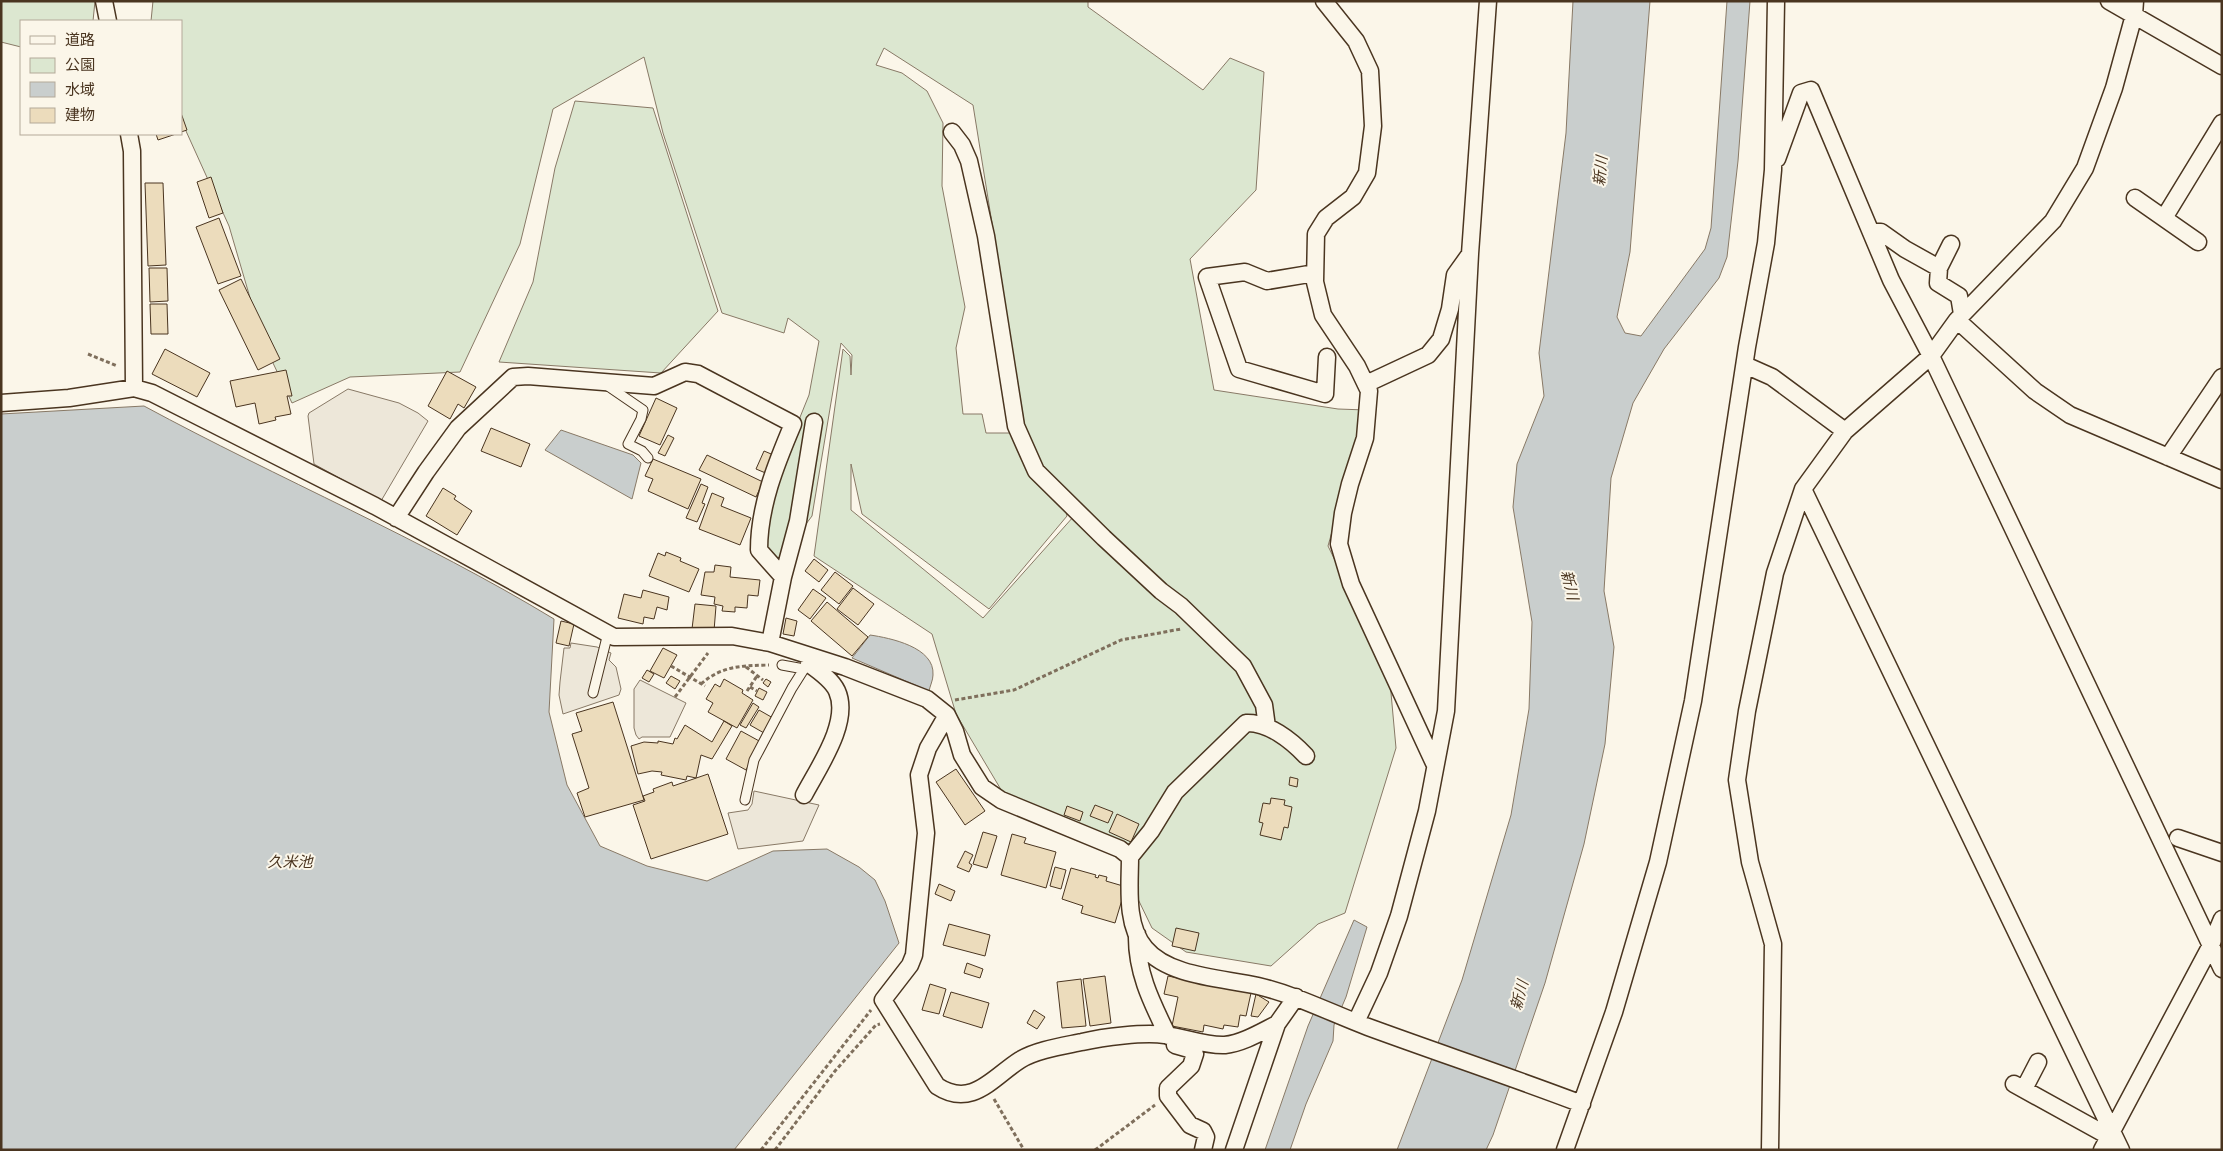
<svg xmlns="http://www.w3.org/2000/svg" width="2223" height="1151" font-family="'Asap Condensed','Noto Sans JP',sans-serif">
	<rect width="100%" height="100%" fill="#fbf6e9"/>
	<path fill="#dce7d0" stroke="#887966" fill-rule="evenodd" d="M1,1H95L93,21H21V47L1,42Z
		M153,1H1088V7L1203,90L1230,58L1264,72L1256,190L1190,259L1214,390L1338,409L1366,410L1328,546L1389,671L1396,748L1345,913L1318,924L1271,966L1186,952L1152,928L1136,895L1133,846L1003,793L956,714L932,634L814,556L843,349L850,356L851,375L852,355L841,343L812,516L776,564L764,549L773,484L809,395L819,341L788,318L784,333L722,313L663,133L644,57L553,109L520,244L460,372L350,377L292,403L263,342L229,226L181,120V21H151ZM884,48L973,105L1027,441L1074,516L983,618L851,510V464L862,514L989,609L1067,516L1065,508L1013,433H986L982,414H963L956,348L965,307L942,186L943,123L927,91L902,73L876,65Z
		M575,101L653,108L718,311L661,373L499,362L533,282L555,168Z"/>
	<path fill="#ede7d9" stroke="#887966" d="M348,389L399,403L418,413L428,421L381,501L314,464L308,416L309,413Z
		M571,643L597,647L611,653L609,660L616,667L621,689L619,695L563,714L559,695L560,682L564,648H570Z
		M640,680L686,703L670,737H642L639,739L636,735L634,728V689Z
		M754,791L819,805L803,841L738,849L728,813L748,810L752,804Z"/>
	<path fill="#c9cecd" stroke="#887966" d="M1573,1H1650L1630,252L1617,317L1625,333L1641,336L1705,249L1711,228L1727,1H1750L1738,161L1727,257L1719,278L1664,349L1633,403L1611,478L1604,591L1614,647L1605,744L1584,844L1545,983L1493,1135L1486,1150H1397L1462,980L1511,815L1529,709L1532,622L1513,507L1517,464L1544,396L1539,353L1566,133Z
		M144,406C279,479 422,539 554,619L549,712L567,785L600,846L647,866L707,881L773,851L827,849L859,867L875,880L885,901L899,943L734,1150H1V414Z
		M561,430L633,455L641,463L632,499L545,450Z
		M870,635C890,638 935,647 933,675C933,680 930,686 929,691L852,658Z
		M1354,920L1367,927L1346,997L1334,1025L1333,1041L1306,1104L1290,1150H1265L1308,1026Z"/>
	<path fill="#ecdcbc" stroke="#4a3520" d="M181,113L187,130L181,132Z
		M156,134H176L158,140Z
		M211,177L223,213L209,218L197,182Z
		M145,183H163L166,265L148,266Z
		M219,218L241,276L218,284L196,227Z
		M149,268H167L168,301L150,302Z
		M241,279L280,359L258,370L219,290Z
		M150,304H167L168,334H151Z
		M165,349L210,373L197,397L152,374Z
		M286,370L292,396H287L291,414L275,417L276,420L259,424L255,403L236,407L230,381Z
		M447,371L476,387L464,408L458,404L450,419L428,406Z
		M656,398L677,408L660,445L639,436Z
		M491,428L530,444L521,467L481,451Z
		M668,435L674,438L665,456L658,453Z
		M764,451L776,456L768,474L756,469Z
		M707,455L763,482L756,497L699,470Z
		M653,459L701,479L688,509L648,491L653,479L645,476Z
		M701,484L708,487L702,503L705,504L697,522L686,518Z
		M443,488L456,496L454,499L472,511L457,535L426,516Z
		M712,493L724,498L721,506L751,518L740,545L699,529Z
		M666,552L681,558L680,561L699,569L689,592L649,576L658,553L665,556Z
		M814,559L828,570L819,582L805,571Z
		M715,565L731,567L730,577L760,580L758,596L748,595L747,608L735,607V612L722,611L723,606L714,604L715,597L701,595L705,572H714Z
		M835,572L853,586L839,604L821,590Z
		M853,588L874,604L858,625L837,609Z
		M813,589L826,598L810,619L798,610Z
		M643,590L669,597L667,610L657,607L654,619L644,617L643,624L618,618L624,594L641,598Z
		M827,602L868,637L852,656L811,621Z
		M695,604L716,606L714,631L692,629Z
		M786,618L797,621L794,636L783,634Z
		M561,621L574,624L569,646L556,643Z
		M663,648L677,655L664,678L650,671Z
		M647,670L654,674L649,682L642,678Z
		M671,676L680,681L675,689L666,683Z
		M724,679L743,690L742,693L753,700L737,728L708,712L713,703L706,699L715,684L720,687Z
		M766,679L771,682L768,687L763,683Z
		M759,688L767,692L763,700L755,696Z
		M613,702L644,800L585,817L577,793L589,788L572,734L582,731L576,713Z
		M753,703L759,707L746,728L740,725Z
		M759,710L773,718L764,733L750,725Z
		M724,721L732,726L712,759L701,755L696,778L687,776L686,780L661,775L662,772L652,771L638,774L631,746L644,742L658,743V741L673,744L675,738L677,739L685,725L712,742Z
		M741,731L761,742L746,770L726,759Z
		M956,769L985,811L965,825L936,782Z
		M708,774L728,834L651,859L633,805L645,801L643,796L654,792L653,789L672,782L673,786Z
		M1290,777L1298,779L1297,787L1289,785Z
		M1271,798L1285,800L1284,805L1292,807L1288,828L1284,827L1281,840L1260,835L1263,823L1259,822L1263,803L1270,804Z
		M1095,805L1113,812L1108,823L1090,816Z
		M1067,806L1083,812L1080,821L1064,815Z
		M1117,814L1139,824L1131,842L1109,832Z
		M983,832L997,836L987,868L973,864Z
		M1012,834L1026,838L1024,843L1056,852L1046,888L1001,875Z
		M965,851L973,855L969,863L972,865L969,872L957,867Z
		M1055,867L1066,870L1061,889L1050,886Z
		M1071,868L1096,875L1095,877L1098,878L1099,875L1107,877L1106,881L1123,886L1124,893L1115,923L1081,913L1083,906L1062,899Z
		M939,884L955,891L951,901L935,894Z
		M949,924L990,935L985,956L943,945Z
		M1176,928L1199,933L1195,951L1172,946Z
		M967,963L983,969L980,978L964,973Z
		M1105,976L1111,1023L1090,1026L1083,979Z
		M1168,976L1251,993L1246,1016L1240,1015L1238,1027L1224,1025L1223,1029L1204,1025L1203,1032L1172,1026L1178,997L1164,994Z
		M1081,979L1086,1026L1062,1028L1057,982Z
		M930,984L946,989L939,1014L922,1010Z
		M951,992L989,1003L982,1028L943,1016Z
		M1256,994L1269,1002L1258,1017L1251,1016Z
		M1034,1010L1045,1017L1037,1029L1027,1023Z"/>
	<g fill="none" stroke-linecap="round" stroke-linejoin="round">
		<defs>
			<path id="lane" d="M608,386L643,410L641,419L628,444L642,451L648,458
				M782,665L804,669
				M593,693L608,633
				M745,800L754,760L792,688L804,669L811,663"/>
			<path id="street" d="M104,1L108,21
				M1324,1L1356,41L1370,71L1373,126L1367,173L1353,197L1326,218L1316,234L1315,282L1323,315L1357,366L1369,391L1365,438L1350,484L1343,513L1339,544L1351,584L1434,763
				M2109,1L2222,66
				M952,132L962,145L969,161L986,236L1016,426L1036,471L1104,538L1161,591L1181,606L1243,666L1264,705L1267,727
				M129,134L132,151L134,388
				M1777,159L1801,93L1811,90L1891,280L1931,356L1957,320L2035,391L2070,415L2222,480
				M2135,198L2198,242
				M2164,218L2222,123
				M1871,232H1881L1905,249L1939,268
				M1951,244L1939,268L1938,283L1959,296L1962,314
				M1315,273L1267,281L1245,272L1207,277L1239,369L1325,394L1327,357
				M1957,320L2053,221L2085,168L2114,88L2134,15L2135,1
				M1745,365L1772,377L1845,431L1931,356L2222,969
				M1366,384L1428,355L1441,339L1450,309L1455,275L1470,254
				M1,403L69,398L134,388L152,393L375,506L614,637L732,636L770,643L845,667L927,699L947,715L955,731L962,755L982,787L1001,800L1120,849L1130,857C1130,885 1125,925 1145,948C1169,977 1223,978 1258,986C1296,995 1331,1013 1368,1027C1439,1053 1511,1077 1582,1104
				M2168,457L2222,377
				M1803,489L2121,1150
				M396,518L426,472L458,428L513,377L528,376L654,386L685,372L698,374L793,424C776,464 759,506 759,550L783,577L770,643
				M783,577L798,521L814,422
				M947,715L928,748L919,775L926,833L914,955L910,965L883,1000L937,1086C972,1109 993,1077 1020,1060C1036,1050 1063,1046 1082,1042C1103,1037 1144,1032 1165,1035C1185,1037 1204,1046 1225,1045C1243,1043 1261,1032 1277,1024
				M804,795C818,768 851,722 837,691C832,680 819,671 809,664
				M2178,838L2222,853
				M1130,857L1151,831L1175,792L1246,723C1268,722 1291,740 1306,756
				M1137,934C1136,972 1152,1003 1168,1036
				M1356,1022L1379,973L1399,916L1427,811L1446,711L1470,254L1488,1
				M1175,1045L1189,1049L1195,1054L1191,1066L1168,1088V1096L1190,1125L1203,1131L1206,1137L1203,1150
				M2014,1084L2110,1137
				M2024,1089L2038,1062
				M1234,1150L1277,1024L1296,997
				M1565,1150L1614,1012L1658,862L1693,701L1747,347L1766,243L1773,170L1776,1
				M1770,1150L1773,944L1750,862L1737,780L1747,711L1775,573L1803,489L1845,431
				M2102,1150L2211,945L2222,919"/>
		</defs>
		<use href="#lane" stroke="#4a3520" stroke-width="11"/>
		<use href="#street" stroke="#4a3520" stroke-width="19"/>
		<path stroke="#7f6f5c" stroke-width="3" stroke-dasharray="4 2.5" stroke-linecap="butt" d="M88,354L117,366
			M671,666L705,686
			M746,667L763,680
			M701,684C723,665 742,666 769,665
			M750,687L757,691
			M747,691L757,676
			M675,697L708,653
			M955,700L1014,690L1121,640L1181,629
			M994,1099L1024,1150
			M761,1150L871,1010
			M775,1150L835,1071L876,1025L880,1024
			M1095,1150L1155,1105"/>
		<use href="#lane" stroke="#fbf6e9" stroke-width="9"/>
		<use href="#street" stroke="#fbf6e9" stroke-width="16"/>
	</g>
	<g text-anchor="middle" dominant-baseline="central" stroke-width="4" stroke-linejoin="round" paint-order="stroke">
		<g font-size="15" font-style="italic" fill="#4a3520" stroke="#fbf6e9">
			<text transform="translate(1600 171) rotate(-84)">新川</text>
			<text transform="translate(1570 585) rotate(77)">新川</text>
			<text x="290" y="861">久米池</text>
			<text transform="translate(1519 995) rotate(-75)">新川</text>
		</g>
	</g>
	<rect width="2223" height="1151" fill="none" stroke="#4a3520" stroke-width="5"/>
	<rect x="20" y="20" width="162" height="115" fill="#fbf6e9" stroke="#b4a999"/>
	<rect x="30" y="36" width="25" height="8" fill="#fbf6e9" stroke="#b4a999"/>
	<text x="65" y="45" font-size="15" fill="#4a3520">道路</text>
	<rect x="30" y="58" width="25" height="15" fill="#dce7d0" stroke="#b4a999"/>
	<text x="65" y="70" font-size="15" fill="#4a3520">公園</text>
	<rect x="30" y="82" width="25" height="15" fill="#c9cecd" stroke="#b4a999"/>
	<text x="65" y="95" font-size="15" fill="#4a3520">水域</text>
	<rect x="30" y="108" width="25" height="15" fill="#ecdcbc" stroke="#b4a999"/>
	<text x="65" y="120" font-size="15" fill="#4a3520">建物</text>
</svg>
